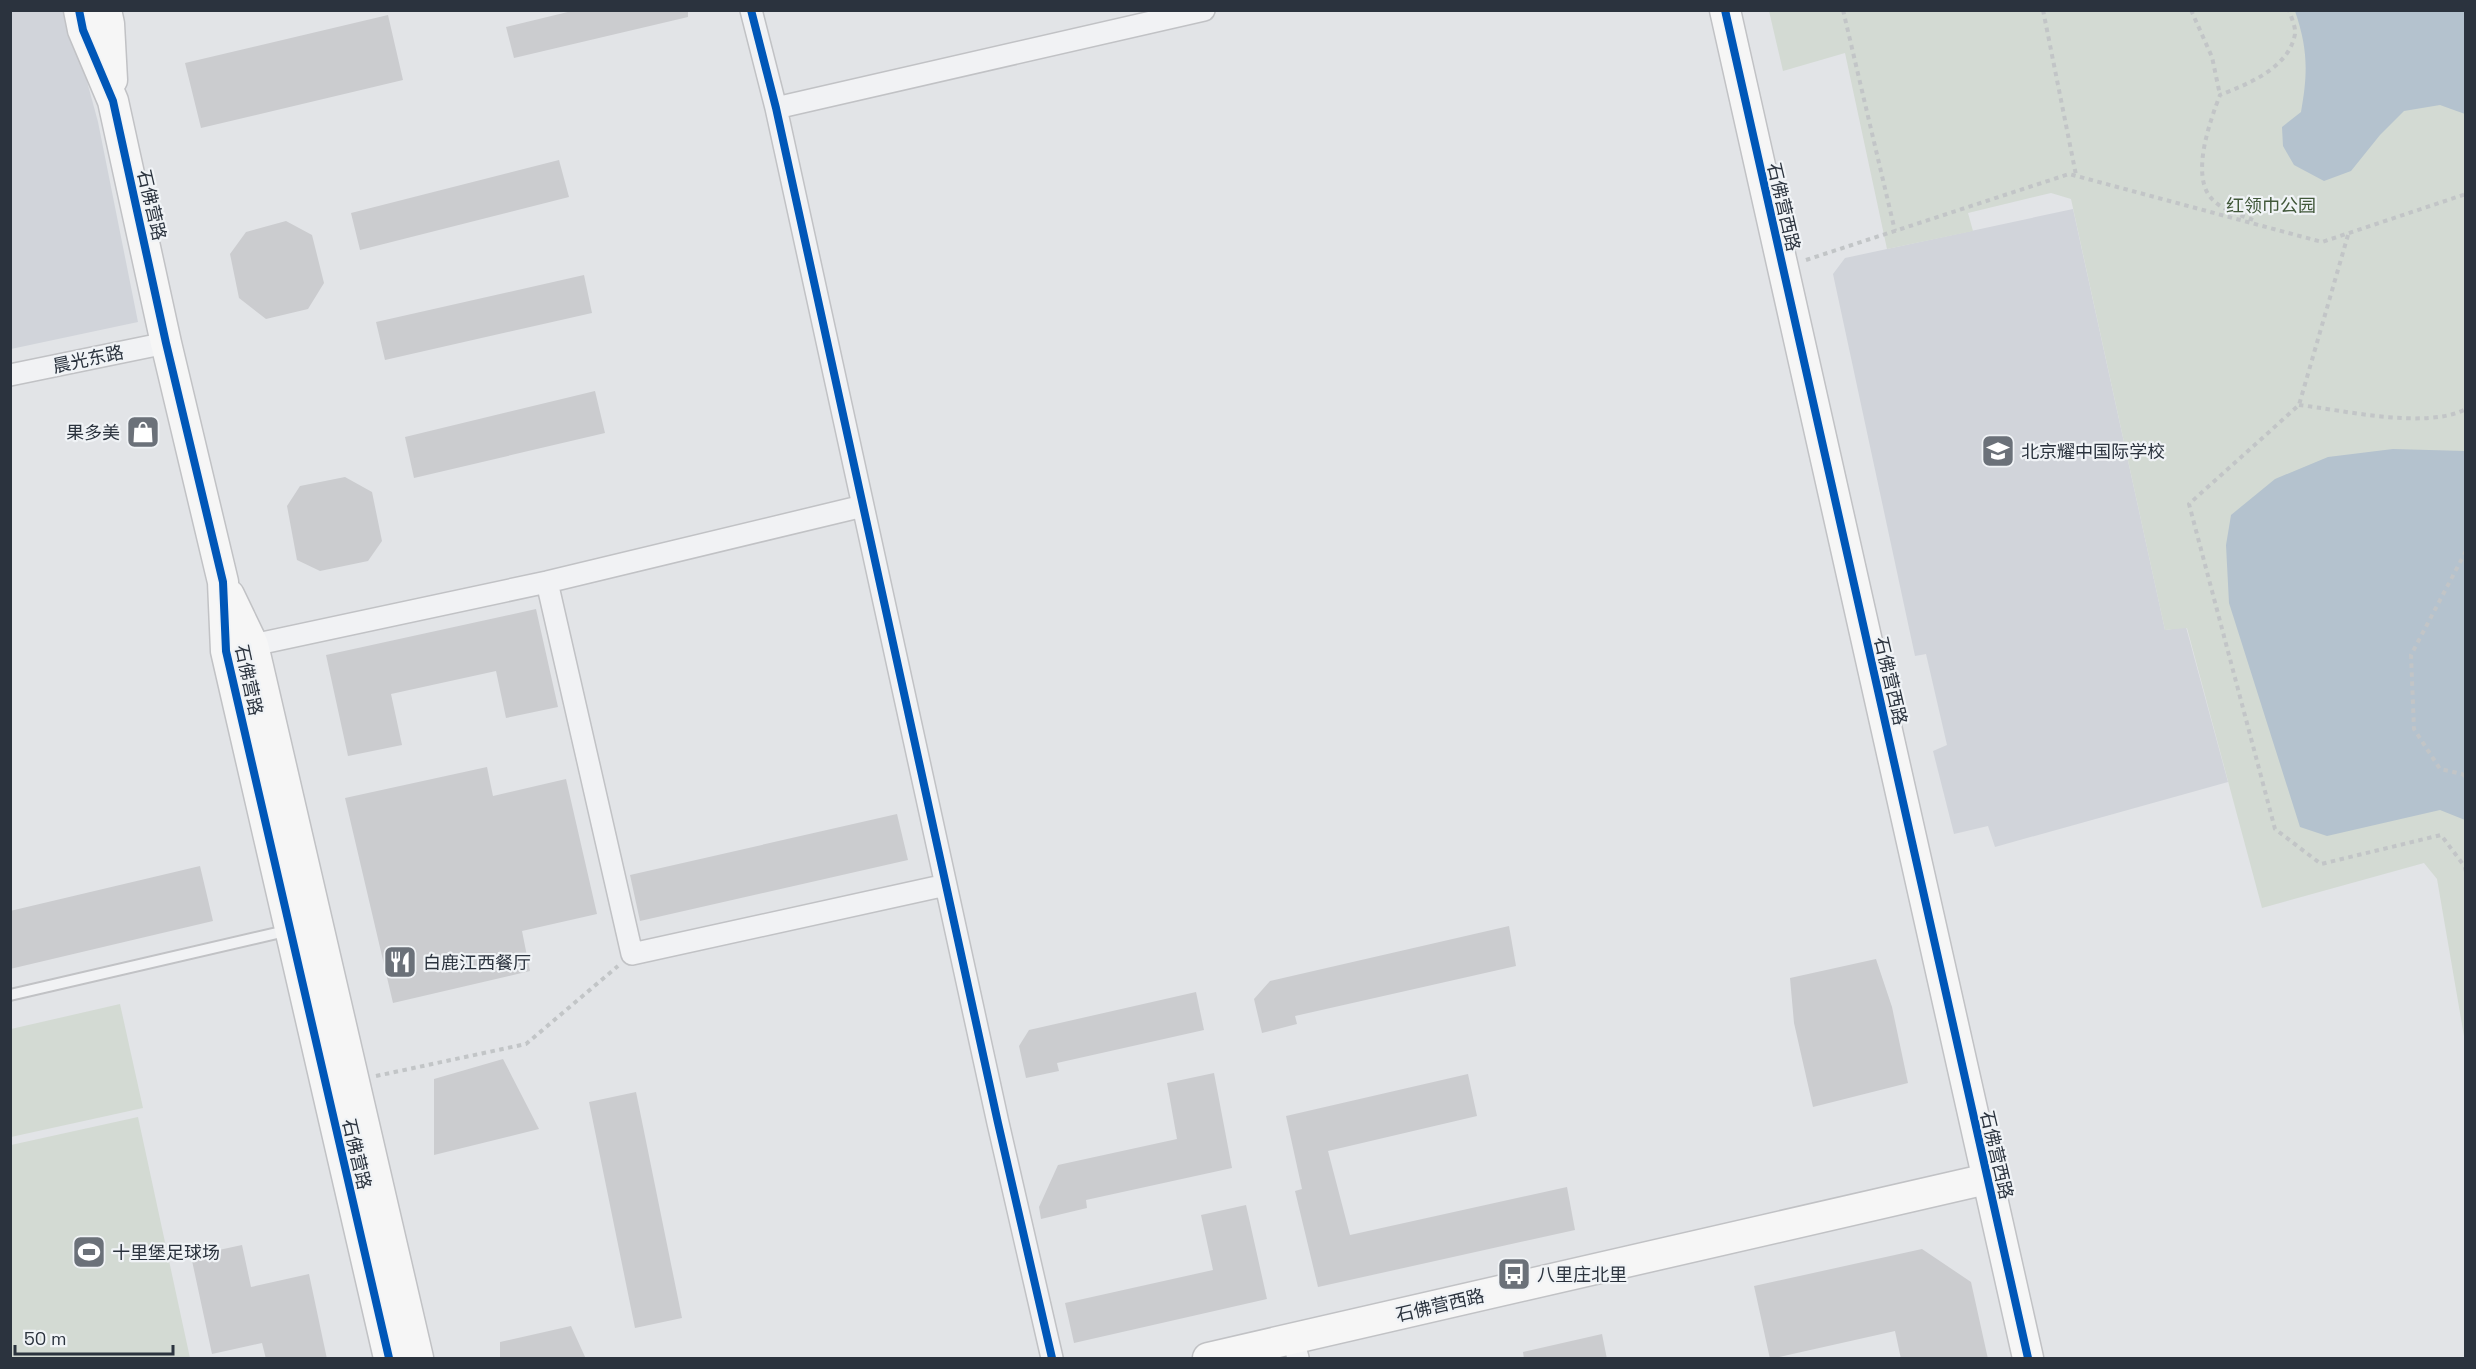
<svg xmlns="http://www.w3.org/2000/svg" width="2476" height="1369" font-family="'Space Grotesk','Noto Sans SC',sans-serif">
	<rect width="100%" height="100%" fill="#e2e4e7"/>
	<path fill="#d1d4da" d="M10,11H68L98,122L138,322L11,349Z
		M2073,209L2165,630L2186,627L2228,782L1995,847L1988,826L1954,834L1933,751L1947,745L1926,654L1915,656L1833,274L1845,258Z"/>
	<path fill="#d3dad3" d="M1769,11H2465V1042L2437,879L2424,863L2262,908L2187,628L2165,630L2071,199L2051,193L1968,213L1973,231L1887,249L1845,53L1783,71Z
		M120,1004L143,1108L11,1137V1029Z
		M138,1117L190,1358H11V1145Z"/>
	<path fill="#b4c2ce" d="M2295,11H2465V114L2440,105L2404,111L2380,135L2351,171L2324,181L2294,165L2283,146L2282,127L2301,112C2308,73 2308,49 2295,11Z
		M2393,449L2465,451V820L2440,810L2327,836L2300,827L2229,603L2226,545L2231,515L2275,479L2328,457Z"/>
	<path fill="#cbcccf" d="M576,10H688V17L514,58L506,27Z
		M388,15L403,80L201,128L185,63Z
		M559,160L569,197L360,250L351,213Z
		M286,221L312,235L324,283L308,309L266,319L239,298L230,254L246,232Z
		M584,275L592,313L385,360L376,322Z
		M595,391L605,433L414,478L405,437Z
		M345,477L372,492L382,541L368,561L320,571L297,560L287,506L300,486Z
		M536,609L558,707L506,718L496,671L391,694L402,745L348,756L326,655Z
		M487,767L493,796L566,779L597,914L522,931L530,971L393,1003L345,798Z
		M897,814L908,860L640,921L630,875Z
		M200,866L213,921L10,969V911Z
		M1509,926L1516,966L1295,1016L1297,1024L1262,1033L1254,999L1270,981Z
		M1876,959L1892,1007L1908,1083L1813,1107L1794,1023L1790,978Z
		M1196,992L1204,1030L1057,1063L1059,1071L1026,1078L1019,1046L1029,1030Z
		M503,1059L539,1129L434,1155V1079Z
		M1214,1073L1232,1168L1086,1200L1087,1208L1041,1219L1039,1207L1058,1165L1177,1139L1167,1083Z
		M1468,1074L1477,1116L1328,1151L1350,1235L1567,1187L1575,1230L1318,1287L1295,1191L1302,1189L1286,1116Z
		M636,1092L682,1318L635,1328L589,1102Z
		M1246,1205L1267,1299L1074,1343L1065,1303L1213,1270L1201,1215Z
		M242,1245L251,1287L309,1274L327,1359H266L262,1343L212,1354L191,1256Z
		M1922,1249L1971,1282L1988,1359H1901L1895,1331L1770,1359L1754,1286Z
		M571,1326L586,1359H500V1342Z
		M1602,1334L1607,1359H1524L1523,1352Z"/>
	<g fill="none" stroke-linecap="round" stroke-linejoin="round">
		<defs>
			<path id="lane" d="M10,995L290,930"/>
			<path id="street" d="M751,10L776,108L998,1123L1052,1358
				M776,108L1204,10
				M10,375L166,343
				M547,582L632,954L946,885
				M253,645L547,582L863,506
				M1293,1339L1298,1358"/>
			<path id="secondary" d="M79,10L83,30L113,101L166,343L223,582L226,651L389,1358
				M106,10L109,24L112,80
				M1725,10L2028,1358
				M229,595L253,645L418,1358
				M1208,1358L1987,1179"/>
		</defs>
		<use href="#lane" stroke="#c1c2c5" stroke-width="14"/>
		<use href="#street" stroke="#c1c2c5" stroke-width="24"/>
		<use href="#secondary" stroke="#c1c2c5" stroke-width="33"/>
		<path stroke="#c2c5c7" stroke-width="4" stroke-dasharray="4.5 4.5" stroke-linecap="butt" d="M1843,10L1895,231
			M2043,10L2076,175
			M2191,10L2212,57L2220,95
			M2253,220C2240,215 2222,210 2212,199C2190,176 2210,121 2220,95C2248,84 2289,68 2295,34C2296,27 2291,17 2289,10
			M2348,235L2299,405L2189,504L2275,829L2321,864L2441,835L2465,867L2466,872
			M1806,260L2069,174L2322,242L2466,194
			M2299,405C2343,410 2426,430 2466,409
			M2466,551L2411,655L2414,729L2440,769L2462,774L2466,777
			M376,1076L526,1044L618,966"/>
		<use href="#lane" stroke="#f1f2f4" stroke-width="10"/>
		<use href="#street" stroke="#f1f2f4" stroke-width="21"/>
		<use href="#secondary" stroke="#f6f6f6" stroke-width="30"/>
		<defs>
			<path id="cycleway" d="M79,10L83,30L113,101L166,343L223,582L226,651L389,1358
				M751,10L776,108L998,1123L1052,1358
				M1725,10L2028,1358"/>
		</defs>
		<use href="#cycleway" stroke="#f0f3f6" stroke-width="11"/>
		<use href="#cycleway" stroke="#0057b8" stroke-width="8"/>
	</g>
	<defs>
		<symbol id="shop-square" viewBox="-11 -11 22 22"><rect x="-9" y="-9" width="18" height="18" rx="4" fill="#6b7179" stroke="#f0f3f6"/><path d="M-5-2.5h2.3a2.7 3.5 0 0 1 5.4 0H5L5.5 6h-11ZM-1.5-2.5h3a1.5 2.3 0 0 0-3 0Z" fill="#fff"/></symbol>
		<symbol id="school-square" viewBox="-11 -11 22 22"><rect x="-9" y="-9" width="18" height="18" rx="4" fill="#6b7179" stroke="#f0f3f6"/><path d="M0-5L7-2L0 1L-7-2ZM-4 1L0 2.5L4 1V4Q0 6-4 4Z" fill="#fff"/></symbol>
		<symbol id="restaurant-square" viewBox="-11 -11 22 22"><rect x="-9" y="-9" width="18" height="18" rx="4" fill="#6b7179" stroke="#f0f3f6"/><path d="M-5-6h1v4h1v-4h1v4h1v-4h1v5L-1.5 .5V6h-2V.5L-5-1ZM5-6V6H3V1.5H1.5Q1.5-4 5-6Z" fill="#fff"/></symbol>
		<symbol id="stadium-square" viewBox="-11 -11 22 22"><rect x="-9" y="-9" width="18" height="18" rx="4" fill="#6b7179" stroke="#f0f3f6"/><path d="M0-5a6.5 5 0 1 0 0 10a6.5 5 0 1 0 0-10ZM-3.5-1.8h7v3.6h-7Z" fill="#fff"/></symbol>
		<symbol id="bus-square" viewBox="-11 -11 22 22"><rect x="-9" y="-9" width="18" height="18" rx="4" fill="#6b7179" stroke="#f0f3f6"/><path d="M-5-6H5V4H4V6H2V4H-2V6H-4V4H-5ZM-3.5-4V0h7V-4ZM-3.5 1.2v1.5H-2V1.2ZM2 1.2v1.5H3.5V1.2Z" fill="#fff"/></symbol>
	</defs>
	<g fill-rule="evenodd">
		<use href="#shop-square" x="124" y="413" width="38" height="38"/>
		<use href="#school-square" x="1979" y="432" width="38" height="38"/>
		<use href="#restaurant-square" x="381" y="943" width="38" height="38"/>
		<use href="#stadium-square" x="70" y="1233" width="38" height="38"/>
		<use href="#bus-square" x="1495" y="1255" width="38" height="38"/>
	</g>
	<g text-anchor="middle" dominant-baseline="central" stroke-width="4.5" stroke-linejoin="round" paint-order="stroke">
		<g font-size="18" fill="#2b333e" stroke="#f0f3f6">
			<text transform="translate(152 205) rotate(77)">石佛营路</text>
			<text transform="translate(1784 207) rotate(77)">石佛营西路</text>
			<text transform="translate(88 359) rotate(-12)">晨光东路</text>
			<text transform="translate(249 680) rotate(78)">石佛营路</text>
			<text transform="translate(1891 681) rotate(77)">石佛营西路</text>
			<text transform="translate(357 1154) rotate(77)">石佛营路</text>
			<text transform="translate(1997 1155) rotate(77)">石佛营西路</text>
			<text transform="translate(1440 1305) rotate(-13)">石佛营西路</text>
		</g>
		<g font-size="18" fill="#41583a" stroke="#f0f3f6">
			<text x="2271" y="205">红领巾公园</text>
		</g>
		<g font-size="18" fill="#2b333e" stroke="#f0f3f6" text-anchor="start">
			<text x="120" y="432" text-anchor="end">果多美</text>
			<text x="2021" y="451">北京耀中国际学校</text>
			<text x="423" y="962">白鹿江西餐厅</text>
			<text x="112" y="1252">十里堡足球场</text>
			<text x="1537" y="1274">八里庄北里</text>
		</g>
	</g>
	<rect width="2476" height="1369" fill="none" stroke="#2b333e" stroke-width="24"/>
	<path d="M15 1345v9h158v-9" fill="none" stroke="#2b333e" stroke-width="3"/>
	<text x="24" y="1345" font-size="18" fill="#2b333e" stroke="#f0f3f6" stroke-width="4.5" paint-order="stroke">50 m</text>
</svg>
